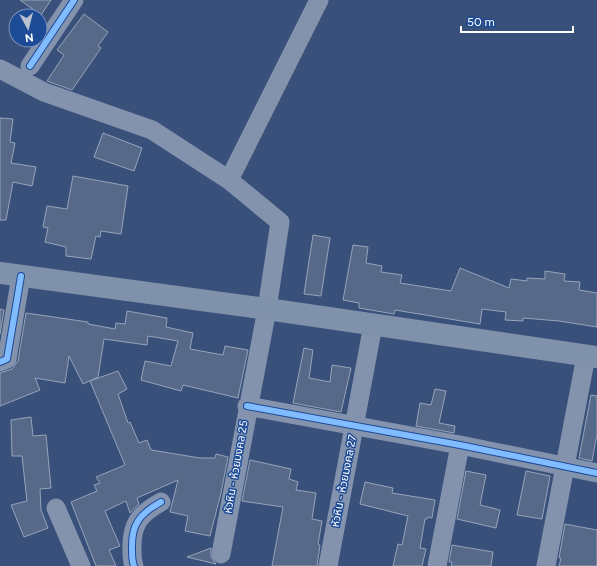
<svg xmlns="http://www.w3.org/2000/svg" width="597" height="566" font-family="Figtree,'Noto Sans Thai',sans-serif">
	<rect width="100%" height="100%" fill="#39517a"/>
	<path fill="#566989" stroke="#96a4ba" d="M20,0H51L41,15Z
		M84,14L108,32L98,46L101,48L72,90L47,81L64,55L57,50Z
		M0,118L13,119L10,142L15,143L11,163L36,167L32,186L13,182L6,220H0Z
		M103,133L142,148L134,171L94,157Z
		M73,176L128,186L121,234L101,231L100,237L96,236L91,259L66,256V247L45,242L48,228L43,227L47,206L67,209Z
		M313,235L330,238L321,296L304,294Z
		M353,245L368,247L366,263L382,266L381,272L402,275L400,283L451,291L460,268L509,288L511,279L527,281V278L545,279V271L565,274L564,281L580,282L579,290L597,293V327L559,321L523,318V321L505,320L506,312L482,309L480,324L395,310L394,314L359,308V303L343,300Z
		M0,309L4,310L0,334Z
		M127,311L167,318L166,327L193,333L190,349L223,355L225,346L248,350L238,398L183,385L181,391L141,380L145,361L171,366L178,341L148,336L147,345L104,339L98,377L83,384L69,356L65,383L35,378L40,390L0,406V373L12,369L18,361L26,313L88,322V324L115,329L116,323L125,324Z
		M304,348L313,350L309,378L330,382L332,365L351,368L341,412L293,403Z
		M118,371L127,389L118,394L128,423L130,422L139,443L147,440L151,450L200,458H215L216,454L228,457L221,493L210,536L185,531L188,516L170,512L178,480L137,498L139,504L130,513L126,501L105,511L120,546L109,550L116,566H96L71,502L97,491L94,485L100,483L96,477L125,465L90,381Z
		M435,389L446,391L439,423L455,426L454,433L416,426L420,403L431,405Z
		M591,395L597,396V434L592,461L579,458Z
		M31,417L33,436L46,435L51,488L40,489L41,510L48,528L24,537L11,505L27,501L22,456H12L11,420Z
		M250,460L291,469L289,479L298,482L296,490L316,493L312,519L322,521L318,544L320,545L317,566H272L283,507L242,501Z
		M466,471L486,475L480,505L500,510L496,528L457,519Z
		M526,471L550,476L542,519L517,515Z
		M365,482L393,488L392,493L435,500L432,518L428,517L427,519H425L420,548L426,549L422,566H393L398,544L402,545L408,516L360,504Z
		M565,524L597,530V566H559L561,558H559Z
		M452,545L493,552L491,566H451L452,562H449Z
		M211,548V557L216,564L187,557Z"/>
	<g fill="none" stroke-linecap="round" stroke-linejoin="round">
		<path stroke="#8392ad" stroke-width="19" d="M30,66L74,0
			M0,69L44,92L152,130L229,180L280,222L267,309L221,554
			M229,180L319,0
			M0,362L7,359L21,276
			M247,406L460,445L597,473
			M56,508L81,566
			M134,566C132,561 132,555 132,550C131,525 139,514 161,502
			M328,566L373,325
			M437,566L460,445
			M546,566L586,356"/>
		<path stroke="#8091ab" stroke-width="22" d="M0,273L267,309L597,357"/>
		<defs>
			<path id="cycleway" d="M30,66L74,0
				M0,362L7,359L21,276
				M247,406L460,445L597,473
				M134,566C132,561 132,555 132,550C131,525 139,514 161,502"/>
		</defs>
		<use href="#cycleway" stroke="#1e4b95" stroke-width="8"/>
		<use href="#cycleway" stroke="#80bcff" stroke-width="6"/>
	</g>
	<g text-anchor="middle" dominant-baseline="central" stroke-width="3" stroke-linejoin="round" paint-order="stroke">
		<g font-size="11" fill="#fff" stroke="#1e4b95">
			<text transform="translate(236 467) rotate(-80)">หัวหิน - ห้วยมงคล 25</text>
			<text transform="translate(344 481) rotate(-79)">หัวหิน - ห้วยมงคล 27</text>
		</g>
	</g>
	<g transform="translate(28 28) rotate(173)"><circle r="19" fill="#1e4b95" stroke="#7893bf"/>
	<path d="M0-3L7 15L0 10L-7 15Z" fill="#bac2d0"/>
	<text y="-6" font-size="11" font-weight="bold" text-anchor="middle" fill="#ffffff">N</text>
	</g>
	<path d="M461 26v6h112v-6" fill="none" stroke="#ffffff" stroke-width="2"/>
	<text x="467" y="26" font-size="12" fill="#ffffff" stroke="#1e4b95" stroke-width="3" paint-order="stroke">50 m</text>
</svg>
